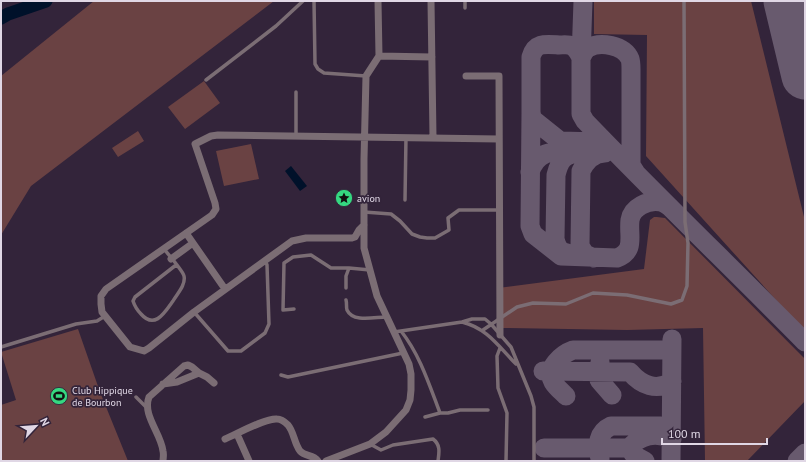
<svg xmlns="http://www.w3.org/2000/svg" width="806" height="462" font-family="'PT Sans',sans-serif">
	<rect width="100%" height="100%" fill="#33243a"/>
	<path fill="#6a4243" d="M94,1H274L31,186L1,235V76Z
		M594,1H751L805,221V332L646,156L647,35L594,34Z
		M204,81L220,103L185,129L168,107Z
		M138,131L144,141L118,157L112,148Z
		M251,144L259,179L224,186L216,151Z
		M654,217H657L665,218L805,359V401L747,461H705L703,328L627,330L503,328L498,288L644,269L650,220Z
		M78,329L100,392L128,461H1V405L16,400L1,352Z"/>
	<path fill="#00112a" d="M291,166L307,186L300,191L285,171Z"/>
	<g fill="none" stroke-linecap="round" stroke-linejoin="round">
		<path stroke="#00112a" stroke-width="13" d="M1,18L8,14L46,1"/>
		<path stroke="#685a6e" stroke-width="19" d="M581,58C579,53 577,49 572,46C568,44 563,45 559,45C546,44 535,42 531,57V112L532,118L535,121L560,141L600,142L609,147
			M581,58L583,1
			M531,112L530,226L533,234L561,256L617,258C636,251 628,236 630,220C632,207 648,200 660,202C663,202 667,205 671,208
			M530,172C539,148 555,152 577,152
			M636,173L631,165V69C631,66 631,62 630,59C624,45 600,41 588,48C584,51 583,54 581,58V114L585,121C657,196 732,268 805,342
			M567,253C559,251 557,247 555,239L556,175C560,159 564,155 581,152
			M594,258L585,254L580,246L581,171C586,161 593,153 605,153
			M600,362L599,380L612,395
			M543,371L630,372C641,385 657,392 672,381
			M566,396C562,392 556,387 553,382C545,368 562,354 573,350H672
			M544,448H629C641,435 655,432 672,439
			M629,448L634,455L645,461
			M600,459C596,445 598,432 611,426H661
			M671,461L672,339
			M797,461L805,453"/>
		<path stroke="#685a6e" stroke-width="47" d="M787,1L805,76"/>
		<path stroke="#7b6d74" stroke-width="3.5" d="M314,1L315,64L318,69L324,73L366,76
			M465,1V8
			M206,80L276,26L303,1
			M296,136V92
			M405,200L406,137
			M364,212L391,214L400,221L412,234L420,237L427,238H435L449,230L448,218L459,210H499
			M164,249C168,254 183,271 184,276C186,285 177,294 173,301C165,312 155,330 141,314C137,310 135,307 133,301L135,297L176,265
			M346,288V276L349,268L370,270
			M346,300C347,303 346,307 347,310C353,323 375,317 386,317
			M294,309L283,310L284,263L293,257L311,255L331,268H349
			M194,312L228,351H241L265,333L269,324L267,265L265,260
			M462,322C487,328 499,347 516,364
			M483,330L517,307L533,303L566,304L593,293L627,295L671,304L682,300L687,286L688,243L685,222L684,1
			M401,331C420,355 429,384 440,413L425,417
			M394,332L462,322L472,319H485L491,324L511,347L531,396L534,407V461
			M1,347L76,324L97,321L105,316
			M500,348L497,356L498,388L507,413L506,461
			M281,375L288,377L403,353
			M136,397L147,408
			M440,413H448L460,410H488
			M370,444L381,450L393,445L433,439C441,445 439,453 438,461"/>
		<path stroke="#7b6d74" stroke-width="7" d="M431,1L433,137
			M379,56L432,57
			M466,76H499L500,335
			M364,225L359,230L355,237L352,238H306L292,241L194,312L149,348L144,351L130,347L102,312L101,304V296L106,289L212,215L216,209L215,203L195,144L211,136L218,135L499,139
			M186,233L225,289
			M171,259L193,243
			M163,384L177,382L199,373
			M237,434L249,461
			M225,439C237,434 265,418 277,419C282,419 285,422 288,425C294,432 294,443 300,451C305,457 313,454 318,461
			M163,461C163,458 164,455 163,451C161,433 142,415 149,397L184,366L188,365L192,367L199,373L207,377L214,383
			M326,461L370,444L386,432L406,410L410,400L411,390V374L409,364L377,296L364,248V159L366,76L379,56L378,1"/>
	</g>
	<defs>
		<symbol id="sight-disc" viewBox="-11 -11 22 22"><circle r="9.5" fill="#35d881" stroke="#33243a"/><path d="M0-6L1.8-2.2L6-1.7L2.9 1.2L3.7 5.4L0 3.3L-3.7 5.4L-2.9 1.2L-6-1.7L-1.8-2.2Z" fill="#111"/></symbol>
		<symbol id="stadium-disc" viewBox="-11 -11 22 22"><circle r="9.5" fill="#35d881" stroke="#33243a"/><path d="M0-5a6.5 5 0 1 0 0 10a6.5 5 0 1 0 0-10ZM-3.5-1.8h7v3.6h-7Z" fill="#111"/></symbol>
	</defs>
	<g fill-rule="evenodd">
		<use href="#sight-disc" x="334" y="188" width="20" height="20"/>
		<use href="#stadium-disc" x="49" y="386" width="20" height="20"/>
	</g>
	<g text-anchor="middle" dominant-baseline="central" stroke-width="3.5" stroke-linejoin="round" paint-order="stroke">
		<g font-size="10" fill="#e0d7e5" stroke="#33243a" text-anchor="start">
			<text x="357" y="198">avion</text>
			<text x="72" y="390">Club Hippique<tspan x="72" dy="12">de Bourbon</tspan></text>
		</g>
	</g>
	<rect width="806" height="462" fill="none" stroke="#e0d7e5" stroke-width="4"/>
	<g transform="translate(36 426) rotate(64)" stroke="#33243a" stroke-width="3" paint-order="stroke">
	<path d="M0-3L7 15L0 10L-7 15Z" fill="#e0d7e5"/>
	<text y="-6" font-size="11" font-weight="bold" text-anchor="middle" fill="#e0d7e5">N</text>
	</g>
	<path d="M662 438v6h105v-6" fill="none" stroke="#e0d7e5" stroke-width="2"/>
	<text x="668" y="438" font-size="12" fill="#e0d7e5" stroke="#33243a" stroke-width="3" paint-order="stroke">100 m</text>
</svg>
